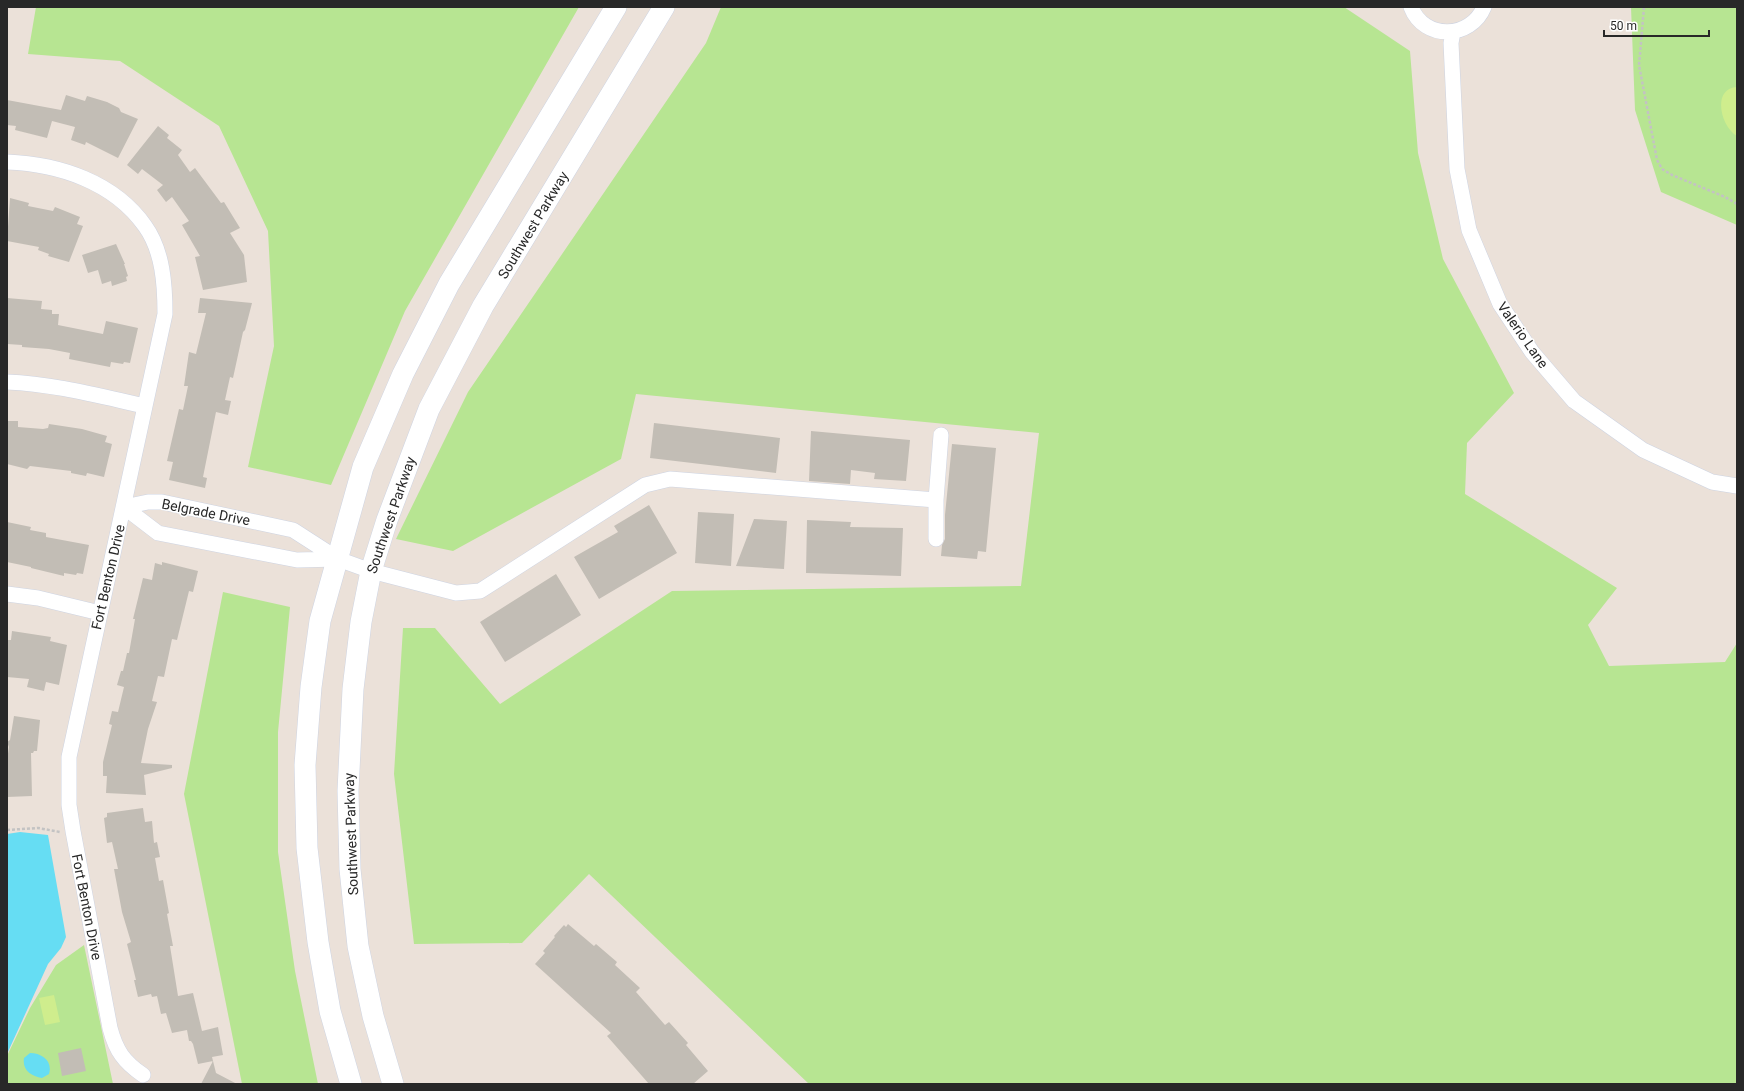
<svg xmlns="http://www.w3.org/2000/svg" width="1744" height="1091" font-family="Roboto,sans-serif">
	<rect width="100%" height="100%" fill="#ebe1d9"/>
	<path fill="#b7e592" d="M36,7H579L405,311L331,485L248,467L274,346L268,231L219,126L120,61L28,54Z
		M721,7H1344L1410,51L1418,153L1443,259L1514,393L1467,443L1465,494L1617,588L1588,625L1609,666L1725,662L1737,643V1084H809L589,874L522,943L414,944L394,774L403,628H435L500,704L672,591L1021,586L1039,433L636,394L621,459L453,551L396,539L468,392L706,43Z
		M1631,7H1737V225L1661,192L1635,110Z
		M223,592L290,607L278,732V852L295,971L318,1084H242L184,794Z
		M84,945L113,1084H7V1056L30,1008L56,965Z"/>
	<path fill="#cfed8d" d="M1737,87V136C1720,126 1712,88 1737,87Z
		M54,995L60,1022L45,1025L39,998Z"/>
	<path fill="#66ddf3" d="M20,832L48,835L66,937L61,948L48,964L7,1054V834Z
		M30,1053C42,1053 53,1061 49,1074L42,1078C31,1076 22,1070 24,1058Z"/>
	<path fill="#c2bdb5" d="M66,95L85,101L87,96L107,102L119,108L121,112L138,119L118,158L86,142L85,145L71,140L75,127L52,121L47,138L15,130L16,126L7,125V100L61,110Z
		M158,126L169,135L167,138L182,150L178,155L190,172L195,168L221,203L224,202L240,228L230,233L244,255L247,282L203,290L195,257L200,256L182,225L189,221L172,197L166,202L157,190L163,185L142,169L138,174L127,165Z
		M10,198L29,203L28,206L53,211L55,207L80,217L77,224L83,226L69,262L48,256L49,254L38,250L39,247L7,241Z
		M116,244L125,264H124L128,276L126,277L127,281L112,286L111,281L102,284L98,270L88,273L82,255Z
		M7,298L42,301L41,309L52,310V314H59L58,325L103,334L106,321L138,328L130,363L124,362L123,364L111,362L110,367L69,359L70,353L49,349L22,347V345L7,344Z
		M200,298L252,303L245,330L243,332L233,378L230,377L225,400L231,401L228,415L216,412L203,477L207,478L205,488L169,480L173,462L167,461L179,409L183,410L188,386H184L189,352L196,354L206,313H198Z
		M7,421H18V427L43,429L48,428L49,424L82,429L107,436L105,442L112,444L104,477L87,473L86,476L71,473V471L30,466L27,469L7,464Z
		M654,423L780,438L776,473L650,458Z
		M811,431L910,440L906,481L874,479L875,473L851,470L850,484L809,481Z
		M952,444L996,448L986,552L978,551L977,559L941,556L942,545L945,539V515Z
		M649,505L677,553L599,599L574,557L618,532L614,526Z
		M698,512L734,514L731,566L695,563Z
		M754,519L787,521L784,569L736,566Z
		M807,520L851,522L850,527L903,528L901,576L806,573Z
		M7,522L31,527L30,530L46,533V537L89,545L83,574L77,573L76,575L64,573V576L31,568V567L7,562Z
		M162,562L198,571L193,592L189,591L177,640L172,639L164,677L158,676L152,701L157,702L148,729L141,763L172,765V768L144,775L146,795L106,793L107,776H103V762L112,725L109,724L112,711L118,712L124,687L117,685L121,671H123L127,653H129L135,619H133L143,578L152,580L155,563L162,565Z
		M556,574L581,615L505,662L480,622Z
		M12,631L51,637L50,641L67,645L59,685L46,682L44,691L27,687L29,679L7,677V640H11Z
		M14,716L40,720L37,751H34L33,753H31L32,796L7,797V760L9,747L7,742L10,740Z
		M143,808L145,822L152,821L154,843L157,842L160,857L155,858L159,881L163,880L169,913L167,914L173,946H170L178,996L193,993L202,1031L218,1027L223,1055L212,1057L216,1073L237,1084H201L213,1061L198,1064L193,1044L191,1041H189L187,1030L172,1033L166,1013L161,1014L157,996L152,997L151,994L138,997L134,980H136L127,944L131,942L122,912L114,869H118L112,842L107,843L104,818L107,817V813Z
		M568,924L594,946L596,944L617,962L615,965L640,988L636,992L665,1025L669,1022L688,1043L686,1045L708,1071L693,1084H649L607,1036L611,1033L535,964L545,953L543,951L555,937L554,936L564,925L566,927Z
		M81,1048L86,1071L62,1076L58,1053Z"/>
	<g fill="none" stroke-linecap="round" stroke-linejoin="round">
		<defs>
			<path id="street" d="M1411,7C1424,41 1471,39 1484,7
				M1453,32L1451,43L1457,169L1469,230L1500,304L1532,352L1574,401L1643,450L1712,482L1737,486
				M7,162C59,164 114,182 145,226C163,251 165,285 165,314L69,757V805L73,831L110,1028C116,1051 124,1062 143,1075
				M7,382C54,384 99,396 145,406
				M124,507L148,502H162L293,530L338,559L371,571L456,593L480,591L645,485L670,479L936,500L941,435
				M124,507L158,533L297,560L338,559
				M936,539V500
				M7,594L38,598L100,613"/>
			<path id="secondary" d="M351,1084L330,1011L318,942L307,848L305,765L311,687L320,621L363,467L403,374L449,284L616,7
				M393,1084L373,1016L358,946L350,869L348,791L353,689L361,622L371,571L387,520L429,409L483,306L664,7"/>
		</defs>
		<use href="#street" stroke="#ced4e2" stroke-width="16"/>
		<use href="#secondary" stroke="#ced4e2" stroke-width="22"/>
		<path stroke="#c3c3c3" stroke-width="2.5" stroke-dasharray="3 2" stroke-linecap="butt" d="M1644,7L1639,65L1657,160L1662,169L1672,175L1725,197L1737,204
			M7,830L38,828L60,832"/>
		<use href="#street" stroke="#fff" stroke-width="15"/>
		<use href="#secondary" stroke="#fff" stroke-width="21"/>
	</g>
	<g text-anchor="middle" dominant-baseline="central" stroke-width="3" stroke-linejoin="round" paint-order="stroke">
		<g font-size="14" fill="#282828" stroke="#fff">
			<text transform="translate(533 225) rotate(-59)">Southwest Parkway</text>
			<text transform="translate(1523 335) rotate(55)">Valerio Lane</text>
			<text transform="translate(206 512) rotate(11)">Belgrade Drive</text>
			<text transform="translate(391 515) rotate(-71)">Southwest Parkway</text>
			<text transform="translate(108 577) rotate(-77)">Fort Benton Drive</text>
			<text transform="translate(351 834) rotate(-92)">Southwest Parkway</text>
			<text transform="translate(87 907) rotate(79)">Fort Benton Drive</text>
		</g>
	</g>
	<rect width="1744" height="1091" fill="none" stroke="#282828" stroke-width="16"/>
	<path d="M1604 30v6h105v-6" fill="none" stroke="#282828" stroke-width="2"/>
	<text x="1610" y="30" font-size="12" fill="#282828" stroke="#ffffff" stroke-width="3" paint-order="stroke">50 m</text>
</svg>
